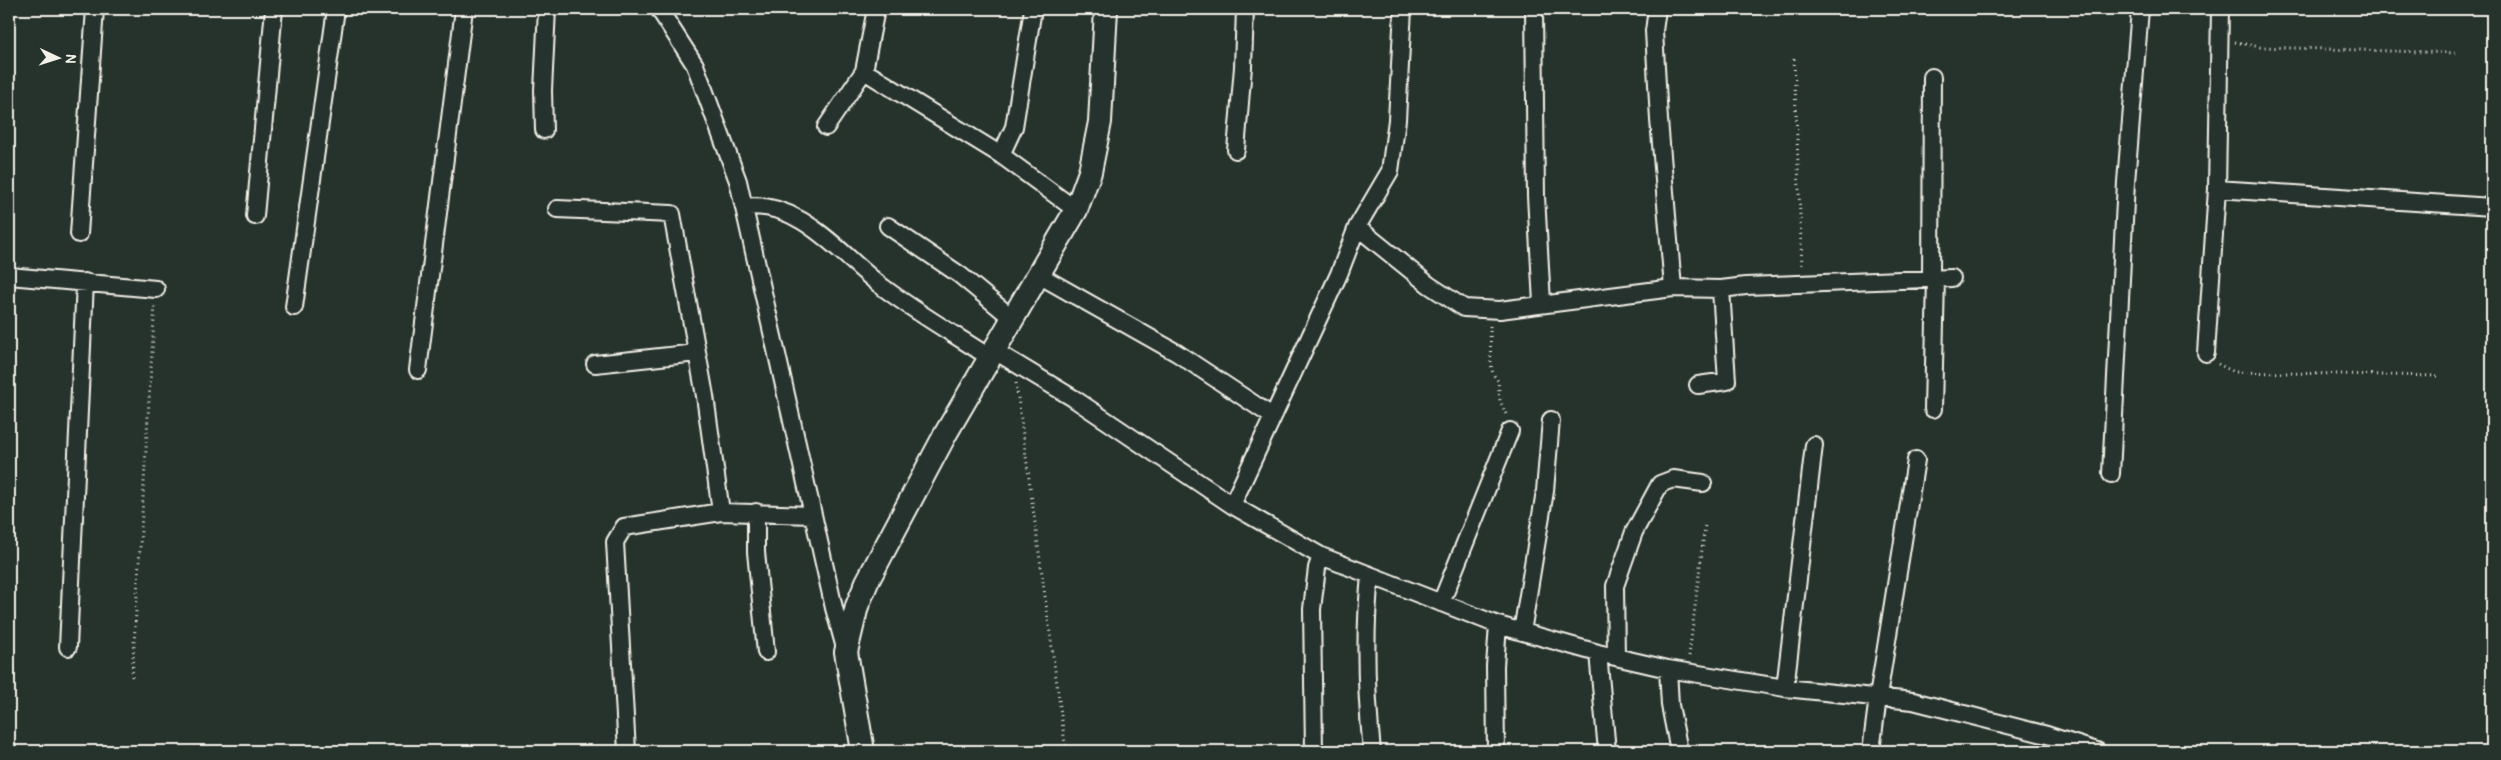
<svg xmlns="http://www.w3.org/2000/svg" width="2501" height="760" font-family="Pangolin,sans-serif">
	<rect width="100%" height="100%" fill="#26332d"/>
	<filter id="ink" filterUnits="userSpaceOnUse"><feTurbulence type="fractalNoise" baseFrequency=".02" numOctaves="2"/><feDisplacementMap in="SourceGraphic" scale="10" xChannelSelector="R" yChannelSelector="G"/><feConvolveMatrix kernelMatrix="1 2 1 2 8 2 1 2 1" color-interpolation-filters="sRGB"/></filter>
	<g filter="url(#ink)">
		<g fill="none" stroke-linecap="round" stroke-linejoin="round">
			<defs>
				<path id="minor" d="M659,9L695,65L738,181L834,608L845,648
					M1534,9L1536,196L1542,303
					M1657,9L1654,31L1659,120L1673,288
					M864,71L1001,155L1076,210
					M826,127L864,71L876,9
					M544,130L543,90L547,9
					M1236,150L1243,67L1245,9
					M1001,155L1014,127L1033,9
					M2217,189L2492,207
					M744,207C801,199 843,258 884,288C917,313 954,334 989,357
					M557,209L672,214L705,396L721,512
					M255,216L274,9
					M888,226L960,275L1012,318
					M1357,227L1429,285L1464,308L1500,310L1673,288L1721,289L1746,286L1952,278
					M79,234L95,9
					M1037,274L1177,353L1272,416
					M9,276L156,289
					M1931,278L1932,77
					M294,307L336,9
					M993,350L1073,398L1232,505L1321,556L1498,625L1598,653L1668,669L1785,688L1913,701L2047,735L2097,751
					M2206,353L2217,189L2220,9
					M595,364L697,353
					M418,370L464,9
					M1698,385L1727,381L1721,289
					M1933,409L1936,278
					M2111,474L2126,182L2140,9
					M1232,505L1339,274L1357,227L1390,171L1397,120L1403,9
					M756,512V552L766,652
					M1370,576C1364,634 1366,693 1372,751
					M1441,603L1510,431
					M1522,632L1545,491L1551,420
					M68,647L85,282
					M1598,653L1607,751
					M1616,657L1615,586L1634,532L1660,484L1673,479L1703,483
					M1668,669L1670,705L1679,751
					M1785,688L1814,445
					M627,751L615,542L624,527L721,512L813,515
					M1314,751L1312,609L1317,568L1321,556
					M1496,751L1495,666L1498,625
					M1871,751L1878,697L1916,460"/>
				<path id="secondary" d="M863,751L846,652L857,606L867,582L946,433L1076,210L1090,172L1100,122L1106,9"/>
			</defs>
			<use href="#minor" stroke="#f4f1e8" stroke-width="20"/>
			<use href="#secondary" stroke="#f4f1e8" stroke-width="26"/>
			<path stroke="#f4f1e8" stroke-width="3" stroke-dasharray="1 4" stroke-linecap="butt" d="M2235,42L2260,47L2458,53
				M1794,59L1802,268
				M1490,326L1491,364L1493,374L1498,381L1500,401L1507,416
				M2218,364L2234,372L2438,376
				M1016,383L1066,751
				M1689,656L1705,525
				M132,677L155,303"/>
			<use href="#minor" stroke="#26332d" stroke-width="16"/>
			<use href="#secondary" stroke="#26332d" stroke-width="22"/>
		</g>
	</g>
	<rect width="2501" height="760" fill="none" stroke="#26332d" stroke-width="30"/>
	<rect x="15" y="15" width="2471" height="730" fill="none" stroke="#f4f1e8" stroke-width="2" filter="url(#ink)"/>
	<g transform="translate(58 58) rotate(94)" stroke="#26332d" stroke-width="4" paint-order="stroke">
	<path d="M0-4L9 19L0 12L-9 19Z" fill="#f4f1e8"/>
	<text y="-8" font-size="14" font-weight="bold" text-anchor="middle" fill="#f4f1e8">N</text>
	</g>
</svg>
